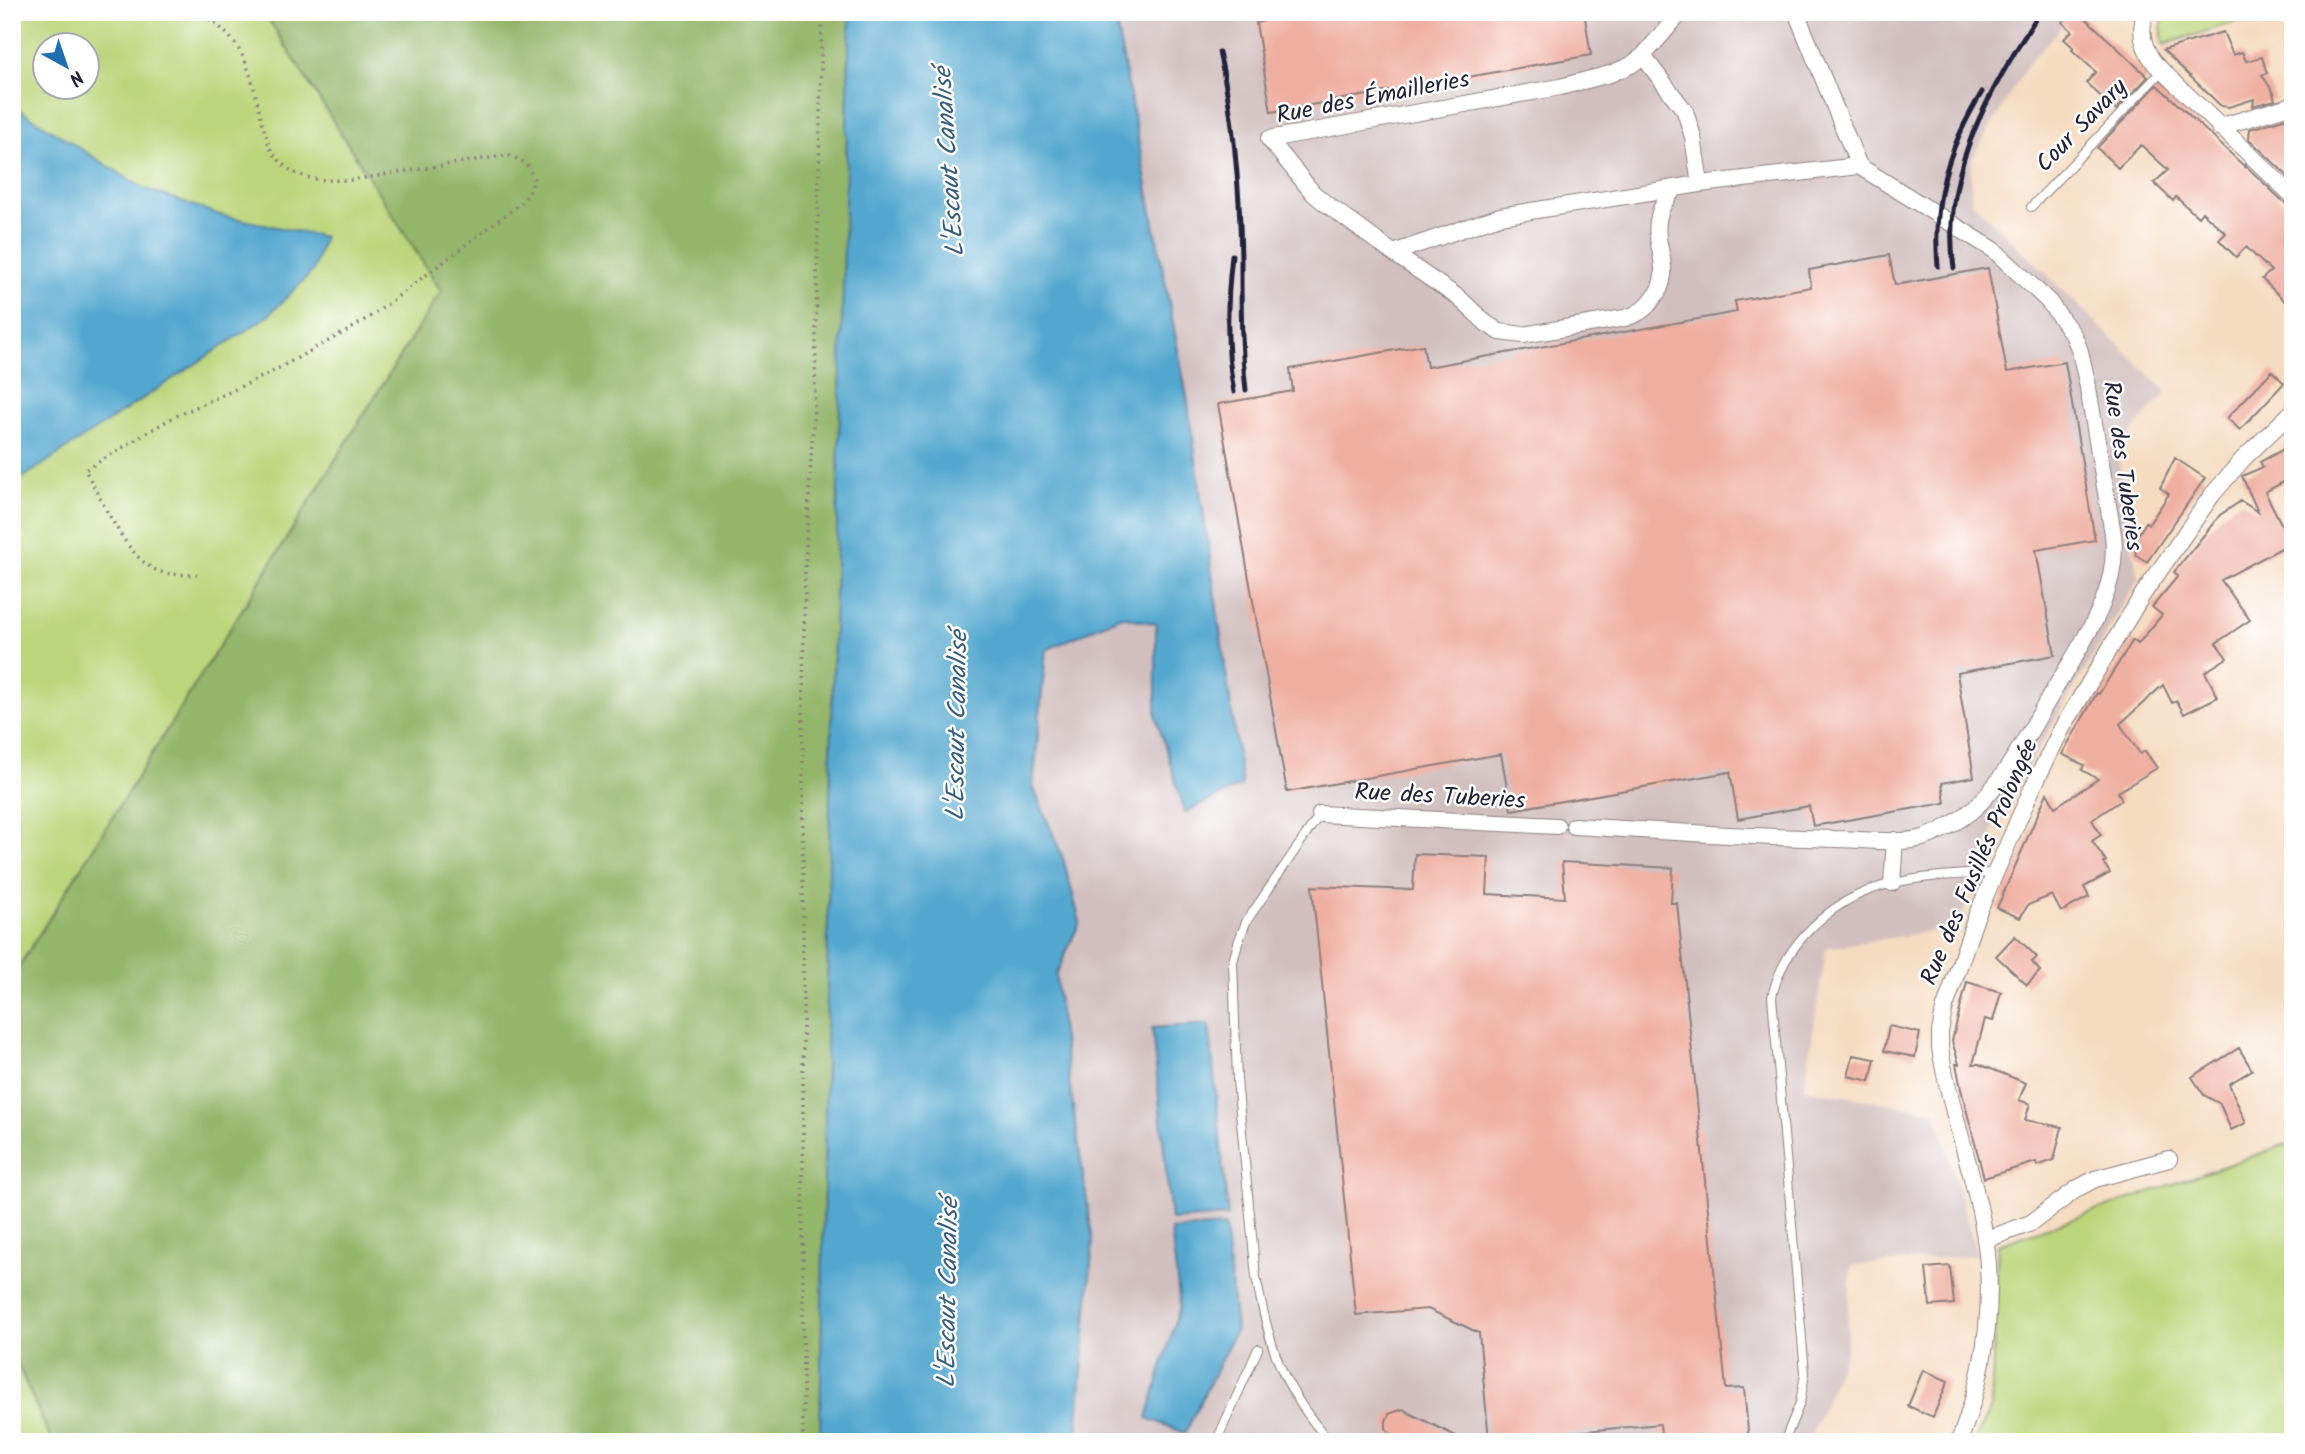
<svg xmlns="http://www.w3.org/2000/svg" width="2305" height="1454" font-family="Kalam,sans-serif">
	<rect width="100%" height="100%" fill="#fff"/>
	<filter id="ink" filterUnits="userSpaceOnUse"><feTurbulence type="fractalNoise" baseFrequency=".0143" numOctaves="2"/><feDisplacementMap in="SourceGraphic" scale="14" xChannelSelector="R" yChannelSelector="G"/><feConvolveMatrix kernelMatrix="1 2 1 2 8 2 1 2 1" color-interpolation-filters="sRGB"/></filter>
	<filter id="wash" filterUnits="userSpaceOnUse"><feTurbulence type="fractalNoise" baseFrequency=".00686" numOctaves="4" result="noise"/><feDisplacementMap in="SourceGraphic" scale="28" xChannelSelector="R" yChannelSelector="G"/><feGaussianBlur stdDeviation="1.57" result="paint"/><feColorMatrix in="noise" values="0 0 0 0 0 0 0 0 0 0 0 0 0 0 0 0 0 1.4 0 .05"/><feComposite in="paint" operator="in"/></filter>
	<g filter="url(#wash)">
		<rect width="100%" height="100%" fill="#f5dcc1"/>
		<path fill="#d1bfbf" d="M1114,12H2074L2028,64L1972,158L1971,201L2167,392L2117,449L2138,579L1996,821L1958,927L1826,948L1804,1089L1936,1112L1977,1255L1851,1266L1846,1352L1808,1442H1076L1093,1241L1061,1026L1056,974L1080,922L1063,858L1033,787L1046,649L1123,616L1156,624V716L1187,397Z"/>
		<path fill="#bbd57a" stroke="#6e7c5a" stroke-width="2" fill-rule="evenodd" d="M12,12H264L441,291L12,978ZM46,46H88V88H46Z
			M2166,12H2267L2163,45L2161,26Z
			M2293,1142V1442H1974L1991,1408L1998,1245Z
			M12,1351L52,1442H12Z"/>
		<path fill="#94b66a" stroke="#5b6c52" stroke-width="2" d="M264,12H850L830,800L820,1442H52L12,1351V978L441,291Z"/>
		<path fill="#53a7cf" stroke="#3a6485" stroke-width="2" d="M850,12H1114L1187,397L1242,785L1185,812L1156,716V624L1122,616L1046,650L1033,787L1063,858L1080,922L1056,975L1061,1026L1093,1241L1076,1442H820L830,800Z
			M12,105L143,188L220,215L324,237L313,271L268,316L12,485Z
			M1209,1024L1228,1216L1171,1220L1152,1028Z
			M1225,1226L1236,1329L1185,1433L1147,1418L1180,1306L1171,1230Z"/>
		<g id="blocks">
			<path fill="#efafa0" d="M1301,12H1584L1591,55L1271,112L1256,23Z
				M2072,12H2079L2148,77L2116,110L2086,83L2096,72L2072,50L2074,48L2064,39L2072,31L2062,22Z
				M2223,32L2233,55L2242,52L2246,61L2262,57L2267,73L2262,75L2274,93H2273L2275,100L2253,106L2254,99L2229,107L2221,106L2163,50Z
				M2157,85L2245,167V165L2286,204L2293,206V309L2262,279L2271,271L2246,247L2236,257L2219,240L2226,233L2202,212L2198,217L2176,197L2173,201L2154,183L2168,170L2141,145L2118,168L2097,148Z
				M2293,116V181L2249,139L2250,129Z
				M1889,255L1895,285L1988,268L2007,372L2065,362L2095,540L2036,550L2055,655L1957,673L1974,777L1942,783L1945,803L1813,826L1809,806L1738,819L1730,772L1511,810L1501,754L1287,792L1218,404L1293,391L1290,369L1423,345L1427,367L1737,312L1735,301L1811,287L1809,270Z
				M2272,371L2284,383L2240,430L2227,418Z
				M2293,444V477L2265,492L2291,543L2221,580L2250,620L2216,643L2227,658L2205,672L2218,697L2184,714L2177,701L2172,703L2163,685L2120,724L2140,754L2145,751L2157,768L2118,792L2122,800L2092,820L2101,835L2092,841L2106,861L2104,863L2110,873L2084,887L2089,897L2061,912L2052,895L2028,905L2020,918L1997,908L2047,793L2055,807L2098,779L2082,770L2084,765L2062,754L2097,693L2099,694L2133,640L2138,644L2162,615L2152,607L2178,576L2174,572L2220,515L2241,501L2258,512L2242,476L2263,467L2260,462Z
				M2175,458L2205,478L2147,562L2136,555L2134,541L2146,522L2149,524L2169,494L2160,488Z
				M1415,854L1489,857L1487,894L1565,898L1562,862L1673,868L1671,903H1677L1726,1389L1744,1388L1749,1442H1662L1660,1424L1489,1440L1479,1333L1428,1309L1356,1315L1312,886L1413,890Z
				M2015,936L2037,957L2032,962L2040,971L2027,985L1996,956Z
				M1967,982L2001,992L1993,1021L1985,1019L1973,1064H1979L2026,1083L2019,1100L2030,1104L2025,1120L2062,1127L2054,1160L2037,1166L2036,1162L1984,1178L1961,1089L1956,1064H1959L1952,1041Z
				M1889,1026L1920,1033L1915,1057L1884,1051Z
				M2239,1048L2252,1070L2229,1084L2246,1123L2231,1130L2220,1104L2204,1095L2192,1077Z
				M1853,1055L1875,1059L1870,1081L1848,1076Z
				M1950,1266L1954,1304L1930,1306L1926,1268Z
				M1923,1370L1948,1381L1933,1417L1908,1406Z
				M1403,1409L1411,1414L1468,1442H1402L1390,1434L1386,1428V1421L1389,1414Z"/>
		</g>
	</g>
	<g filter="url(#ink)">
		<use href="#blocks" fill-opacity="0" stroke="#8c7f7e" stroke-width="2"/>
		<g fill="none" stroke-linecap="round" stroke-linejoin="round">
			<defs>
				<path id="service" d="M2031,207L2161,72
					M1320,814L1246,922L1238,943L1233,962L1237,1080L1256,1277C1270,1349 1281,1386 1330,1442
					M1216,1442L1258,1349
					M1784,1442L1800,1403L1805,1373L1772,997C1783,944 1831,901 1882,886C1915,876 1960,874 1995,873"/>
				<path id="minor" d="M1681,12L1643,56L1631,65L1610,74L1560,87L1269,139L1313,193L1325,203L1393,253L1500,216L1700,184L1859,166
					M2146,12C2138,31 2143,48 2155,64L2293,196
					M1643,56L1685,111L1693,137L1700,184
					M2219,127L2293,105
					M1393,253L1459,298L1487,324L1500,332L1523,335L1625,318C1636,315 1646,309 1652,300C1677,271 1651,246 1659,216C1661,205 1668,196 1675,188
					M1320,814L1557,826
					M1574,826C1660,831 1747,837 1834,839C1858,839 1896,844 1919,839C1936,835 1952,825 1966,815C2002,789 2033,724 2057,685C2085,638 2120,591 2113,534L2087,382L2080,351L2074,336L2049,302L1994,250L1859,166L1796,12
					M1892,883L1895,840
					M1985,1240L2031,1223L2078,1188L2095,1179L2169,1159
					M1959,1442C1986,1371 1997,1295 1982,1221C1971,1163 1949,1107 1940,1048V1032L1944,1010L1976,917L2031,791L2061,730L2141,597L2212,495L2243,459L2293,411
					M2285,1442L2293,1438"/>
			</defs>
			<use href="#service" stroke="#8c7f7e" stroke-width="10"/>
			<use href="#minor" stroke="#8c7f7e" stroke-width="18"/>
			<path stroke="#8c7f7e" stroke-width="3.5" stroke-dasharray="2 5" stroke-linecap="butt" d="M12,12H14
				M197,12C258,44 250,92 270,148C289,181 318,181 352,180L508,155L526,163L534,179L530,191L520,204L381,309L354,327L266,375L170,419L85,470C101,498 126,556 154,569C167,576 183,574 197,575
				M803,1442V698L805,569L815,388L822,12"/>
			<use href="#service" stroke="#fff" stroke-width="8"/>
			<use href="#minor" stroke="#fff" stroke-width="16"/>
			<path stroke="#22223b" stroke-width="5" d="M1219,52C1235,121 1240,190 1241,261C1241,304 1241,347 1246,390
				M1232,255C1227,301 1225,345 1234,392
				M1938,266C1932,200 1948,148 1982,92
				M1954,268C1940,172 1990,90 2040,12"/>
		</g>
	</g>
	<g text-anchor="middle" dominant-baseline="central" stroke-width="5" stroke-linejoin="round" paint-order="stroke">
		<g font-size="24" fill="#22223b" stroke="#fff">
			<text transform="translate(1373 98) rotate(-11)">Rue des Émailleries</text>
			<text transform="translate(2082 126) rotate(-46)">Cour Savary</text>
			<text transform="translate(2122 466) rotate(82)">Rue des Tuberies</text>
			<text transform="translate(1440 797) rotate(3)">Rue des Tuberies</text>
			<text transform="translate(1980 862) rotate(-67)">Rue des Fusillés Prolongée</text>
		</g>
		<g font-size="26" font-style="italic" fill="#385e7e" stroke="#fff">
			<text transform="translate(950 162) rotate(-94)">L'Escaut Canalisé</text>
			<text transform="translate(958 726) rotate(-89)">L'Escaut Canalisé</text>
			<text transform="translate(949 1293) rotate(-89)">L'Escaut Canalisé</text>
		</g>
	</g>
	<rect width="2305" height="1454" fill="none" stroke="#fff" stroke-width="42"/>
	<g transform="translate(66 66) rotate(140)"><circle r="33" fill="#ffffff" stroke="#a7a7b1" stroke-width="2"/>
	<path d="M0-5L12 26L0 18L-12 26Z" fill="#1f6fb2"/>
	<text y="-10" font-size="19" font-weight="bold" text-anchor="middle" fill="#22223b">N</text>
	</g>
</svg>
